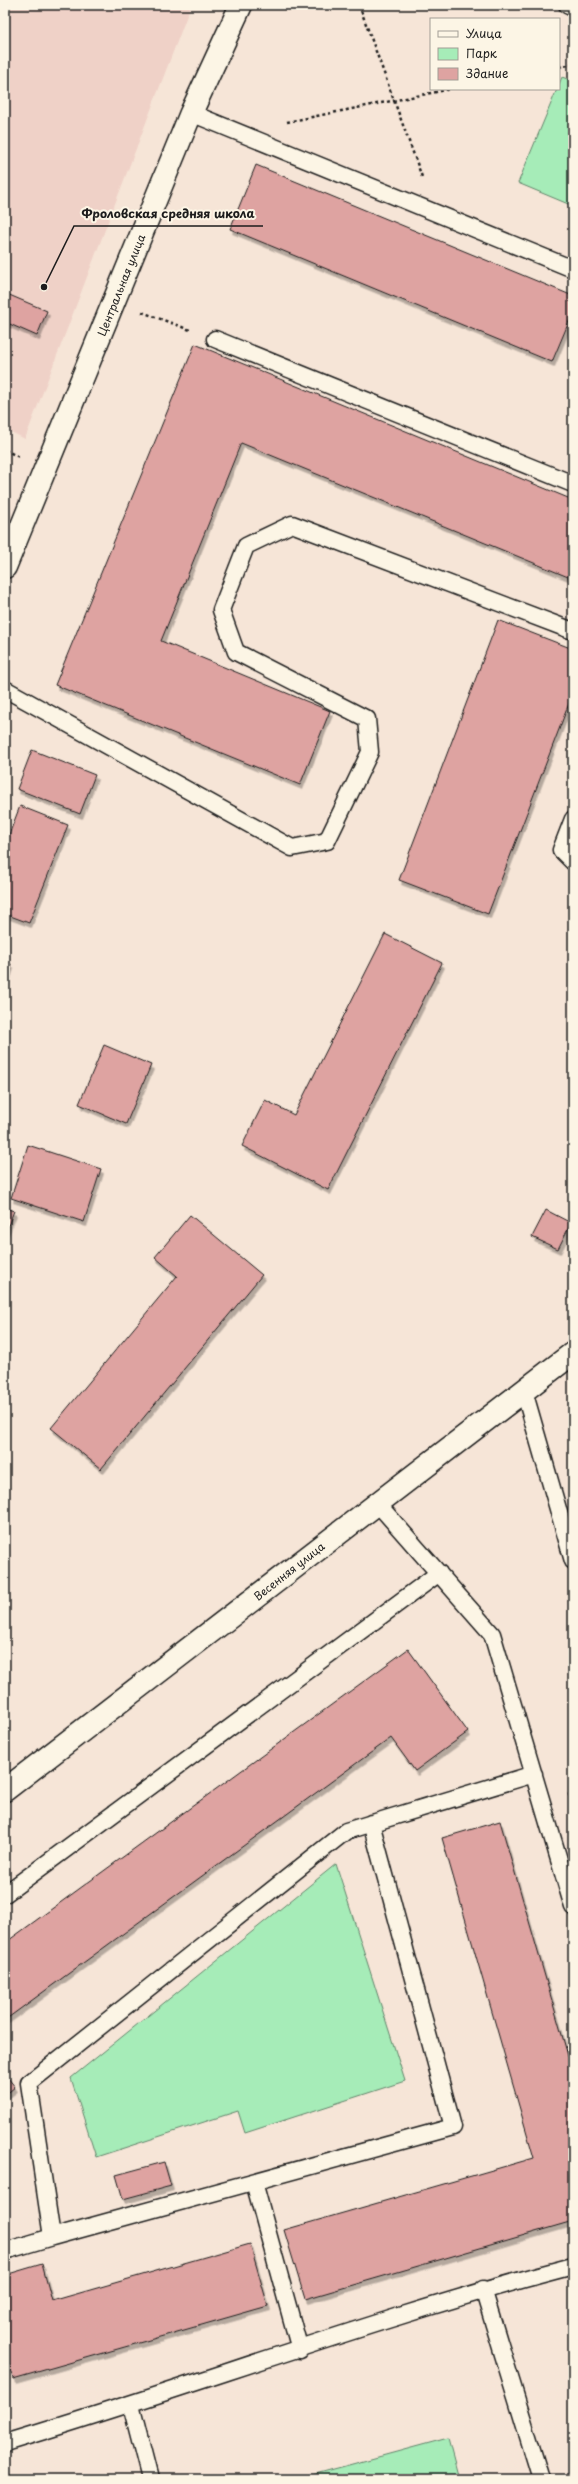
<svg xmlns="http://www.w3.org/2000/svg" width="578" height="2484" font-family="'Playpen Sans',sans-serif">
	<defs>
		<filter id="shadow"><feDropShadow dx="2.5" dy="4.5" stdDeviation="0" flood-color="#0004"/></filter>
	</defs>
	<rect width="100%" height="100%" fill="#f6e5d7"/>
	<filter id="ink" filterUnits="userSpaceOnUse"><feTurbulence type="fractalNoise" baseFrequency=".025" numOctaves="2"/><feDisplacementMap in="SourceGraphic" scale="8" xChannelSelector="R" yChannelSelector="G"/><feConvolveMatrix kernelMatrix="1 2 1 2 8 2 1 2 1" color-interpolation-filters="sRGB"/></filter>
	<g filter="url(#ink)">
		<path fill="#efd1c7" d="M5,5H191L25,439L5,429Z"/>
		<path fill="#a6ecb8" stroke="#61846a" d="M562,77L573,81V206L518,183Z
			M336,1864L405,2081L245,2133L238,2111L96,2157L71,2078Z
			M448,2438L459,2479H297Z"/>
		<path fill="#dea3a1" stroke="#1c1c1c" filter="url(#shadow)" d="M256,165L573,296V312L552,362L230,229Z
			M7,294L47,311L37,336L5,322V300Z
			M195,344L573,500V579L241,443L161,641L330,711L300,785L55,685Z
			M498,620L573,649V693L488,914L399,880Z
			M32,750L95,775L80,814L17,789Z
			M20,806L68,825L29,923L5,914V845Z
			M385,934L442,963L328,1190L242,1146L265,1100L294,1115Z
			M5,963L11,964L5,984Z
			M104,1045L151,1065L126,1124L79,1104Z
			M28,1145L101,1169L84,1222L11,1198Z
			M5,1208L14,1211L5,1233Z
			M546,1210L571,1223L558,1249L532,1237Z
			M190,1215L262,1275L101,1469L51,1428L177,1276L155,1257Z
			M408,1649L468,1732L415,1771L391,1738L5,2020V1943Z
			M500,1821L573,2073V2221L305,2299L284,2230L534,2158L442,1838Z
			M5,2074L15,2087L5,2095Z
			M164,2162L171,2186L123,2199L116,2175Z
			M250,2244L268,2306L13,2379L5,2350V2275L42,2264L52,2301Z"/>
		<g fill="none" stroke-linecap="round" stroke-linejoin="round">
			<defs>
				<path id="lane" d="M567,5L573,8
					M191,113L573,269
					M215,339L573,484
					M5,689L292,848L327,841L370,752L367,719L236,652L221,610L246,546L292,524L573,631
					M573,819L561,850L573,862
					M524,1391L573,1561
					M377,1503L492,1634L573,1907
					M371,1823L453,2127L52,2237L29,2083L346,1831L534,1774
					M5,1894L439,1573
					M254,2182L300,2350
					M5,2251L52,2237
					M483,2289L541,2479
					M131,2405L150,2479
					M5,2443C195,2386 381,2316 573,2266"/>
				<path id="street" d="M5,567L191,113L241,5"/>
				<path id="secondary" d="M5,1790L573,1353"/>
			</defs>
			<use href="#lane" stroke="#1c1c1c" stroke-width="19"/>
			<use href="#street" stroke="#1c1c1c" stroke-width="25"/>
			<use href="#secondary" stroke="#1c1c1c" stroke-width="25"/>
			<path stroke="#1c1c1c" stroke-width="2.5" stroke-dasharray="3 3" stroke-linecap="butt" d="M359,5L422,177
				M559,67L573,64
				M287,122L451,89
				M142,312L190,330
				M5,450L19,457
				M568,1795L573,1794"/>
			<use href="#lane" stroke="#fcf5e5" stroke-width="16"/>
			<use href="#street" stroke="#fcf5e5" stroke-width="22"/>
			<use href="#secondary" stroke="#fcf5e5" stroke-width="22"/>
		</g>
	</g>
	<g text-anchor="middle" dominant-baseline="central" stroke-width="4" stroke-linejoin="round" paint-order="stroke">
		<g font-size="11" fill="#1c1c1c" stroke="#fcf5e5">
			<text transform="translate(121 285) rotate(-68)">Центральная улица</text>
			<text transform="translate(289 1571) rotate(-38)">Весенняя улица</text>
		</g>
	</g>
	<path fill="none" stroke="#1c1c1c" stroke-width="1.5" d="M44 287L74 226H263"/>
	<circle fill="#1c1c1c" stroke="#fcf5e5" stroke-width="1.5" cx="44" cy="287" r="4"/>
	<g font-size="12" text-anchor="middle" font-weight="bold" fill="#1c1c1c" stroke="#fcf5e5" stroke-width="4" stroke-linejoin="round" paint-order="stroke">
		<text x="168" y="218">Фроловская средняя школа</text>
	</g>
	<rect width="578" height="2484" fill="none" stroke="#fcf5e5" stroke-width="20"/>
	<rect x="10" y="10" width="558" height="2464" fill="none" stroke="#1c1c1c" stroke-width="1.5" filter="url(#ink)"/>
	<rect x="430" y="18" width="130" height="72" fill="#fcf5e5" stroke="#a29e95"/>
	<rect x="438" y="31" width="20" height="6" fill="#fcf5e5" stroke="#a29e95"/>
	<text x="466" y="38" font-size="12" fill="#1c1c1c">Улица</text>
	<rect x="438" y="48" width="20" height="12" fill="#a6ecb8" stroke="#a29e95"/>
	<text x="466" y="58" font-size="12" fill="#1c1c1c">Парк</text>
	<rect x="438" y="68" width="20" height="12" fill="#dea3a1" stroke="#a29e95"/>
	<text x="466" y="78" font-size="12" fill="#1c1c1c">Здание</text>
</svg>
